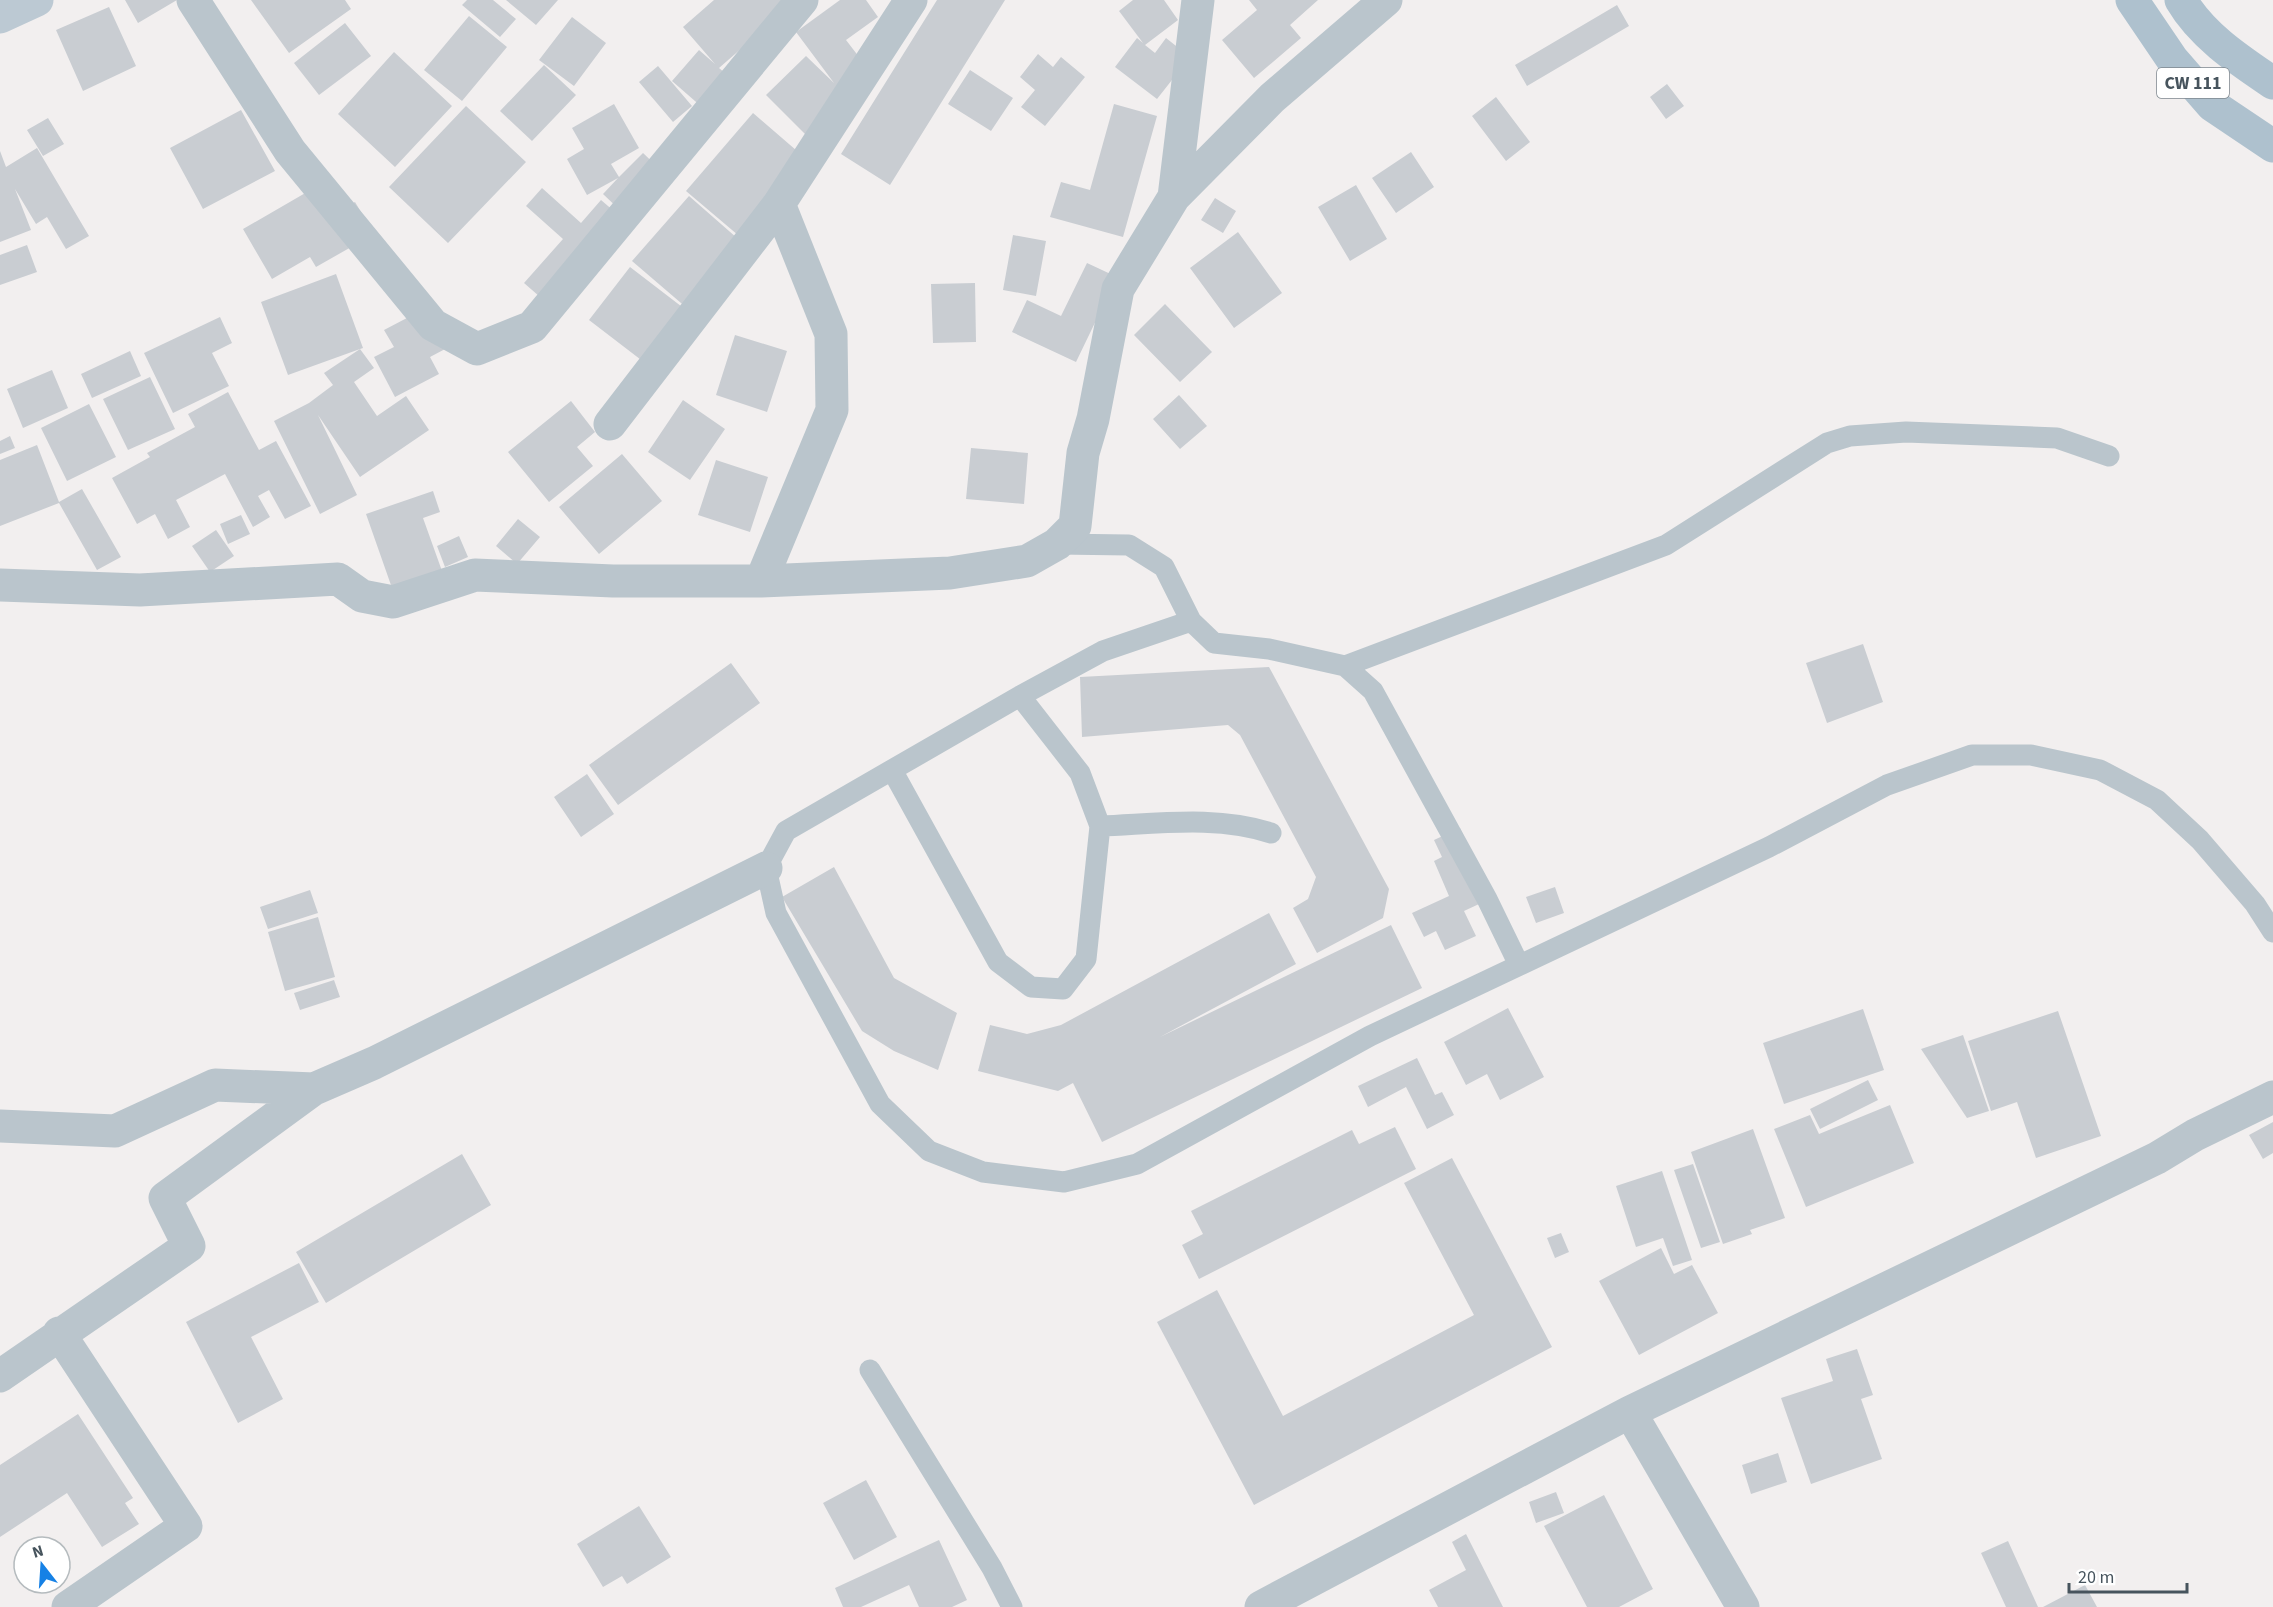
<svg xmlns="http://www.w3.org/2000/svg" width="2273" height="1607" font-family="'Source Sans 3',sans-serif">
	<rect width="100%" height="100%" fill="#f2efef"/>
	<path fill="#c9cdd2" d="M125,0H177L138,23Z
		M251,0H345L351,9L289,53Z
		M467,0H493L516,19L500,37L462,5Z
		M506,0H558L536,25Z
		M714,0H797L719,68L731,78L703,108L672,81L699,50L715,64L683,27Z
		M840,0H866L878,17L846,40L866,66L810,139L766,95L806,56L834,83L796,32Z
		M937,0H1005L890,185L841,154Z
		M1133,0H1164L1178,20L1145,45L1155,53L1166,38L1190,57L1157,99L1115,67L1137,38L1143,43L1119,11Z
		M1249,0H1318L1290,25L1301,38L1254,78L1222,40L1257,10Z
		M1617,5L1629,26L1527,86L1515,65Z
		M109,7L136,66L83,91L56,30Z
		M469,16L507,47L462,101L424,70Z
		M572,17L606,43L574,86L539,60Z
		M345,23L371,56L319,95L294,63Z
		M394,52L452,106L395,167L338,114Z
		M1038,54L1053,67L1061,57L1085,77L1045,126L1021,107L1035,90L1020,77Z
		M544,65L576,95L532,141L500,111Z
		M658,66L692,106L673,122L639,82Z
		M970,70L1013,98L991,131L948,104Z
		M1667,84L1684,106L1666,119L1650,97Z
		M1496,97L1530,142L1506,161L1472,116Z
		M614,104L639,148L611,164L619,177L643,153L664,173L624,214L603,194L618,178L587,195L567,159L584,149L572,128Z
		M1114,104L1157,116L1123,237L1050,217L1061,182L1090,190Z
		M466,106L526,162L448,243L389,187Z
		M241,110L275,171L203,209L170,148Z
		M753,113L811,163L745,241L686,191Z
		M48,118L64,144L43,156L27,130Z
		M37,148L89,236L66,249L47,217L36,224L15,189L31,230L0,242V151L6,167Z
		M1411,152L1434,187L1396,213L1372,178Z
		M326,181L342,209L355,202L374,234L316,267L310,257L272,279L243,229Z
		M1356,185L1387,239L1350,261L1318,207Z
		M542,188L581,223L601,200L622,218L547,303L524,283L563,239L526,206Z
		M689,196L745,245L688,309L632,261Z
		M1215,198L1236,211L1223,233L1201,220Z
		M1238,232L1282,293L1234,328L1190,268Z
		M1013,235L1046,241L1036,296L1003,290Z
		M27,245L37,272L0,285V255Z
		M1087,263L1117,277L1076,362L1012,332L1027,300L1061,316Z
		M630,267L690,313L649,366L589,320Z
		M336,274L363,348L360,349L374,368L354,382L377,416L406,396L429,430L360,477L318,415L357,495L320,514L274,421L309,403L333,385L324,373L360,349L288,375L261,302Z
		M975,283L976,342L933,343L931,284Z
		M1165,304L1212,352L1180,382L1134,335Z
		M426,308L447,348L430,357L439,374L395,397L374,357L394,347L384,330Z
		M220,317L232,343L212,353L229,386L173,413L144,353Z
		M735,335L787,351L767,412L716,395Z
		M130,351L141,376L92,398L81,374Z
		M52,370L68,408L23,428L7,389Z
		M150,377L175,429L128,450L103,399Z
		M228,392L259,450L276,441L311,506L285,519L269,490L258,496L270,517L253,527L225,474L176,500L190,527L168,539L155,514L137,524L112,478L150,457L147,453L195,427L188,414Z
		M1179,395L1207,426L1180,449L1153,419Z
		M683,400L725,429L690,480L648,452Z
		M571,401L595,432L577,447L593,466L549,502L508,452Z
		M89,404L116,457L67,481L41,428Z
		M10,436L15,448L0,454V441Z
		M37,445L59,502L82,489L121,557L97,570L59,503L0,526V460Z
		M971,448L1028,453L1024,504L966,499Z
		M622,454L662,501L599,554L559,507Z
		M716,460L768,477L750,532L698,515Z
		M433,491L440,512L423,518L442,571L392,588L366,514Z
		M241,515L250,534L228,544L220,524Z
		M518,519L540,537L517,564L496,546Z
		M216,530L234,556L210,572L192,546Z
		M459,536L468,557L445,567L437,546Z
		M1863,644L1883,702L1827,723L1806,663Z
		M731,663L760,703L618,805L589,765Z
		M1269,667L1389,889L1383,918L1317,953L1293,908L1308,899L1316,877L1240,735L1228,725L1082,737L1080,677Z
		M587,774L614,814L581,837L554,797Z
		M1460,828L1492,898L1464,911L1476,936L1445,950L1436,931L1424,937L1412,913L1449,896L1434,861L1442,857L1434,840Z
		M834,867L894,978L957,1013L938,1070L894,1051L862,1031L782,897Z
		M1555,887L1564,913L1536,923L1526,897Z
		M310,890L318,913L268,929L260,907Z
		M1269,913L1296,964L1160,1037L1391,925L1422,988L1102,1142L1073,1083L1058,1091L978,1071L990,1025L1027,1034L1061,1025Z
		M318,917L335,977L285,991L268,932Z
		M334,980L340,997L300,1010L294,993Z
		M1508,1008L1544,1077L1500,1100L1487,1074L1466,1085L1444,1042Z
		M1863,1009L1884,1070L1784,1104L1763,1043Z
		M2058,1011L2101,1136L2036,1158L2017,1102L1991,1111L1968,1041Z
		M1963,1035L1989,1111L1967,1118L1921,1049Z
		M1417,1058L1435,1095L1442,1092L1454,1115L1427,1129L1406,1087L1368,1107L1358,1086Z
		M1868,1080L1878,1100L1820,1129L1810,1109Z
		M1890,1105L1914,1163L1806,1207L1774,1129L1810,1115L1819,1134Z
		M2273,1122V1153L2263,1159L2249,1135Z
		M1395,1127L1416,1169L1199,1279L1182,1245L1203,1234L1191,1211L1352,1130L1359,1144Z
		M1753,1129L1785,1218L1750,1230L1752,1234L1723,1244L1691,1152Z
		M462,1154L491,1205L326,1303L296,1252Z
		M1452,1158L1552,1347L1254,1505L1157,1322L1217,1290L1283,1416L1474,1315L1404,1183Z
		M1693,1164L1720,1242L1701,1248L1674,1170Z
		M1662,1171L1692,1260L1673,1266L1663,1238L1636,1247L1616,1186Z
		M1561,1233L1569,1252L1555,1258L1547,1238Z
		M1661,1248L1674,1274L1692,1265L1718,1313L1639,1355L1599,1281Z
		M299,1263L319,1302L251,1337L283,1399L238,1423L186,1322Z
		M1857,1349L1873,1395L1861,1399L1882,1459L1811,1484L1781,1398L1833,1381L1826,1359Z
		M78,1414L133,1498L125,1503L139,1524L102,1547L67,1493L0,1537V1465Z
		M1778,1453L1787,1482L1751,1494L1742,1465Z
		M866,1480L897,1537L854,1560L823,1503Z
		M1556,1492L1564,1513L1536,1523L1529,1502Z
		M1604,1495L1653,1589L1619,1607H1587L1544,1526Z
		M639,1506L671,1557L627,1584L622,1576L603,1587L577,1544Z
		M1466,1534L1503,1607H1438L1429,1590L1466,1570L1452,1542Z
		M939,1540L967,1600L952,1607H919L909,1585L861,1607H843L835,1588Z
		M2008,1541L2038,1607H2006L1981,1553Z
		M2085,1585L2097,1607H2043Z"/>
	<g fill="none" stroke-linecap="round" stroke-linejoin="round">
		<path stroke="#bac5cc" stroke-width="21" d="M1057,544L1129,545L1164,567L1191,621L1214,643L1269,649L1345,666L1373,691L1487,899L1519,965
			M1191,621L1103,651L1020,696L786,831L766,868L776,913L880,1104L929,1151L983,1172L1064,1182L1137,1164L1370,1036L1769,847L1887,785L1972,755H2031L2100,770L2157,800L2200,840L2255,904L2273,932
			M1345,666L1666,545L1827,443L1850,436L1906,432L2057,438L2109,456
			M892,770L998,962L1031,987L1063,989L1086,959L1100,826L1080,773L1020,696
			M1100,826C1156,824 1217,815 1271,833
			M870,1370L992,1568L1012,1607"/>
		<path stroke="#bac5cc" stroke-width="33" d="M193,0L290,151L433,325L477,349L532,327L802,0
			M1174,197L1198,0
			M610,424L779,204L911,0
			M761,581L832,410L831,334L779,204
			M0,585L140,590L338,579L362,596L393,602L475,575L613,581H761L950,573L1027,561L1057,544L1075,526L1083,453L1093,419L1118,289L1174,197L1272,98L1386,0
			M0,1126L115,1131L215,1085L314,1089
			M59,1333L186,1526L68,1607
			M0,1376L189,1246L165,1198L314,1089L374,1063L766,868
			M1630,1412L1743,1607
			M1261,1607L1630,1412L2157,1158L2195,1135L2273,1097"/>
		<path stroke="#bcc9d3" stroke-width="33" d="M0,17L37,0"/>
		<path stroke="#aec1ce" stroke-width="33" d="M2132,0L2172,59L2212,105L2273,146
			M2181,0C2202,36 2239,60 2273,83"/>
	</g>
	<g text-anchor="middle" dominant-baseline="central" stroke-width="6" stroke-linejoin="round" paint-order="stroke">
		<rect fill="#fff" stroke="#7e878e" stroke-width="1.5" x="2157" y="68" width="72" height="30" rx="4.5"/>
		<g font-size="18" font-weight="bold" fill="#47545d">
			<text x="2193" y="83">CW 111</text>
		</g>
	</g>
	<g transform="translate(42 1565) rotate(343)"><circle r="28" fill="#ffffff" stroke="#b5bbbe" stroke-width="1.5"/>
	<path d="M0-4.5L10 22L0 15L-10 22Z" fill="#1681e5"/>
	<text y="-9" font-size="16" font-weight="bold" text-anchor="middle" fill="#47545d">N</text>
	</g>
	<path d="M2069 1583v9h118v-9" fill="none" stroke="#47545d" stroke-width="3"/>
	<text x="2078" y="1583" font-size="18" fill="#47545d" stroke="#ffffff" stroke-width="4.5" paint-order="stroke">20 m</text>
</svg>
